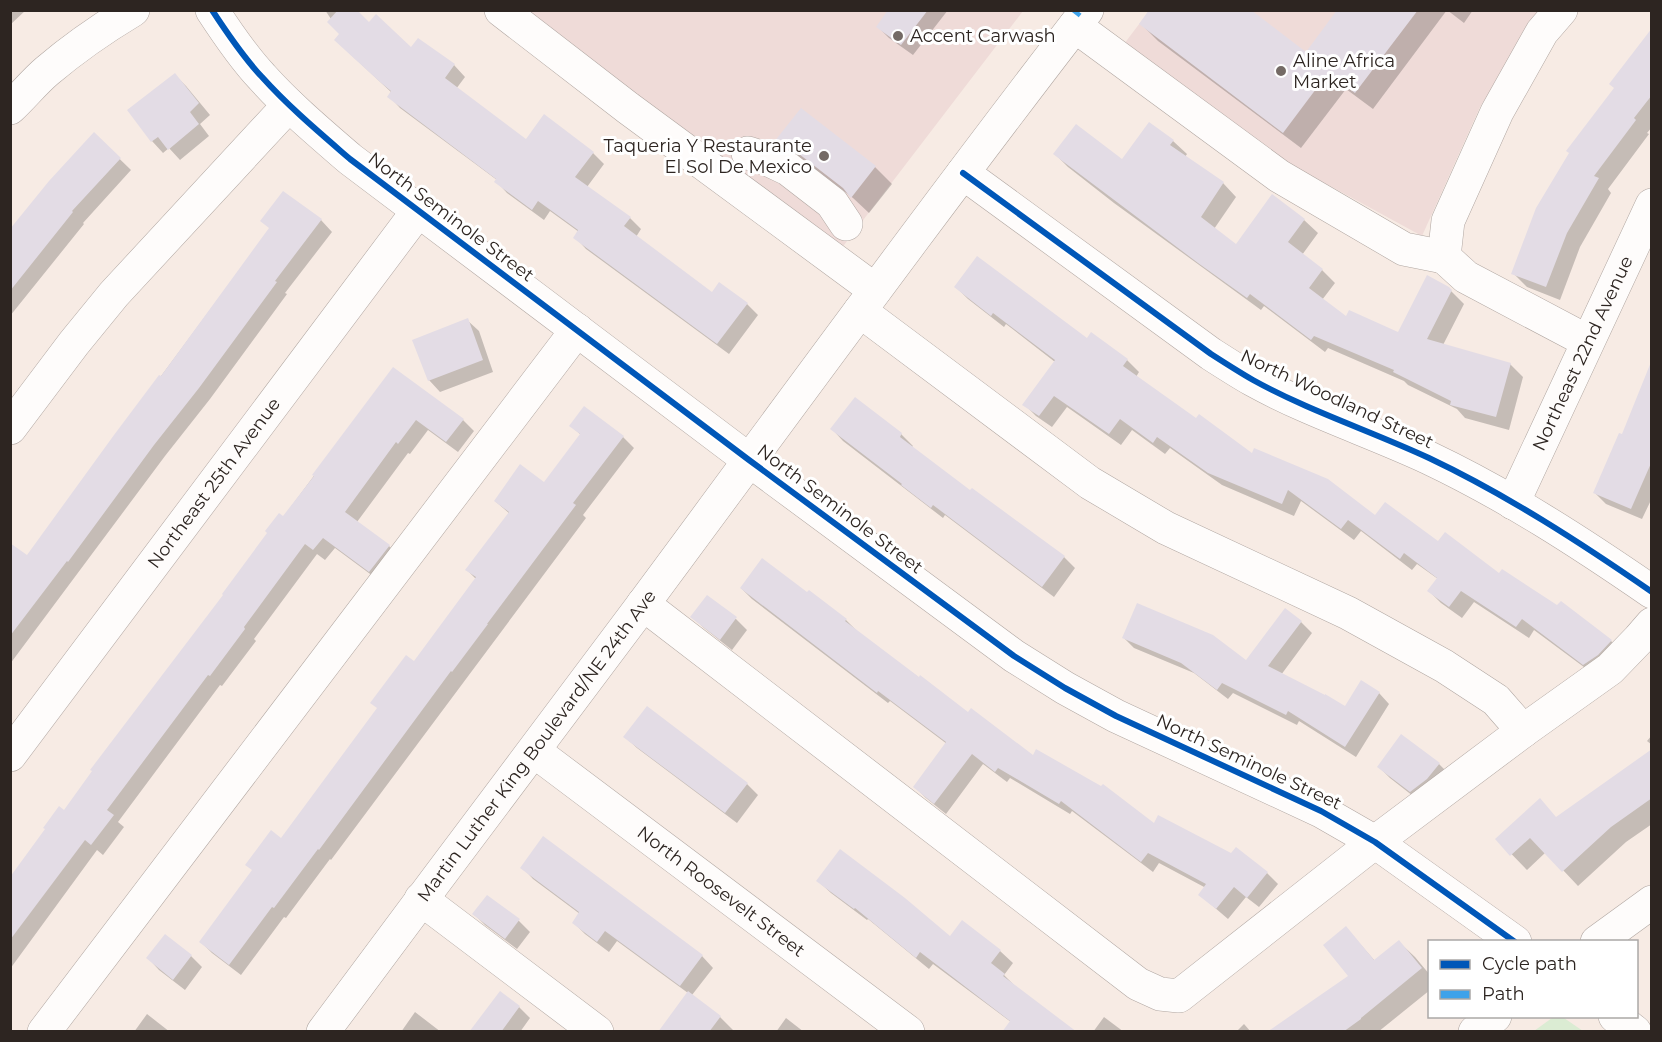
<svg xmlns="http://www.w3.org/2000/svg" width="1662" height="1042" font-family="Montserrat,sans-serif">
	<rect width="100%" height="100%" fill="#f7ebe4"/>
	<path fill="#efdbd8" d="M521,11H1023L841,249Z
		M1149,11H1542L1530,24L1480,107L1422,236L1286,162L1124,44Z"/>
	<path fill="#dbecd3" d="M1552,1018H1564L1583,1031H1534Z"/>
	<path fill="#0003" d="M10,10H26L10,25Z
		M325,10H354L369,25L411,49L454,65L465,77L456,89L526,141L593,153L604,164L587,187L630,218L641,229L636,237L712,294L747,304L758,315L729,354L586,249L575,237L579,232L550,211L544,220L507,193L496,181L497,180L400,108L389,96L391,92L347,51L341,34Z
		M890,10H948L913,55L889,38L878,27Z
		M1339,10H1447L1373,109L1346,89L1301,148L1158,41L1141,24L1306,54Z
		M1447,10H1473L1464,23Z
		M1652,31V127L1647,133L1649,134L1608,189L1611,193L1580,247L1560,300L1527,287L1513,273L1615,88Z
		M175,75L186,86L210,115L200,124L209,136L180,160L169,148L163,153L152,141L129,110Z
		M1149,124L1173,141L1187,154L1185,157L1223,183L1236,197L1214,229L1236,246L1304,220L1318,233L1302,255L1322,270L1335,283L1322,300L1347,318L1399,334L1448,288L1464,304L1443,345L1510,364L1523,377L1509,430L1465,418L1457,409L1408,385L1404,381L1328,348L1325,352L1264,306L1261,310L1114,203L1068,167L1055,154L1122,161Z
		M94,134L131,170L83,223L84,224L10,316V231Z
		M776,142L875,167L892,184L869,213L853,198L818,171L793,158Z
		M283,193L321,220L332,232L285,293L287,294L210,399L165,456L10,664V554L27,557L270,229Z
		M956,287L1088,340L1127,360L1139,372L1136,377L1196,420L1253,455L1375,517L1438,543L1558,607L1561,603L1611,641L1623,653L1596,676L1534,630L1529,638L1474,602L1462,618L1441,603L1429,591L1438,579L1417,564L1412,570L1361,531L1354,540L1301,501L1294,516L1222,485L1170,448L1165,454L1132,430L1121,445L1067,407L1052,427L1036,416L1024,404L1055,362L1006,324L1004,327L968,299Z
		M467,320L479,331L493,372L440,392L429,380Z
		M1652,364V498L1642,519L1606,504L1595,493L1623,436Z
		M393,369L463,420L474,431L458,452L428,430L410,454L408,453L357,522L389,546L400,558L381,582L335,548L325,560L317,554L254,639L256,641L222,686L220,685L118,822L124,827L103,855L97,850L10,969V881L65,812Z
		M855,399L901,434L913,446L911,448L970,492L1064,557L1075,568L1054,597L945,515L943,518L843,441L832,429Z
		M571,426L623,437L634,448L583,515L586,518L331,860L330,859L286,918L284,917L241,975L212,953L201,942L282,840L476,579L467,570L510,514L495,501L544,484L581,435Z
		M741,588L808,594L846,620L857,631L856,632L969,714L1033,757L1155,825L1267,873L1278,884L1259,907L1246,897L1228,919L1200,895L1206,888L1159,863L1153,872L1072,811L1070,814L1010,778L1007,782L983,764L946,814L926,798L915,787L947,744L890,701L888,703L752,599Z
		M1286,610L1301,622L1312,633L1281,675L1346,708L1379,693L1389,704L1356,757L1299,721L1297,725L1233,693L1228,699L1194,673L1134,648L1123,637L1246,662Z
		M692,617L736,619L747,630L732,650L704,628Z
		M1652,735V745L1647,741Z
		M625,737L747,784L758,795L737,823L637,748Z
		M1652,750V824L1626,842L1578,886L1546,852L1527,870L1497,839L1557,818Z
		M1439,764L1450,775L1422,803L1390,778L1379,767Z
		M522,867L702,956L713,968L692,995L720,1017L735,1032H659L688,993L617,941L609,952L585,934L574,923L580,914L533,879Z
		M818,881L950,938L1000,951L1013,963L1004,975L1016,987L1011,1022L933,964L929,969L868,919L867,920L831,893Z
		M487,897L519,921L530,932L517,949L485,925L474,914Z
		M1346,928L1375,961L1399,942L1415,957L1430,975V990L1378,1032H1273L1350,976Z
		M191,956L202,967L185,990L159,970L148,958Z
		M519,1007L530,1018L520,1032H471Z
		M415,1012L441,1032H401Z
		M147,1014L170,1032H134Z
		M1104,1017L1124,1032H1093Z
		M786,1018L804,1032H776Z
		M1244,1024L1251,1032H1236Z"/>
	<path fill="#e3dce5" d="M338,10H357L369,22L376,14L411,47L418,38L455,64L445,78L526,139L544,114L594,152L575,177L631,217L624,226L712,292L719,282L748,303L717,344L573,238L578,230L538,201L532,210L494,182L496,179L387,97L391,91L380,82L334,40L339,34L327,22Z
		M888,10H928L901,45L876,27Z
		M1149,10H1251L1306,52L1337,10H1418L1355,93L1328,73L1283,133L1139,24Z
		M1652,28V95L1634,118L1636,120L1594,176L1599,178L1567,233L1546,287L1511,274L1536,208L1569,153L1566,151L1614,88L1609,84Z
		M175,73L199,103L190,112L199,124L168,150L158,137L151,142L127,110Z
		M801,108L876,166L851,198L843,188L799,154L774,142Z
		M1149,122L1174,140L1170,145L1224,182L1201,217L1236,244L1272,194L1305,219L1288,242L1323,269L1309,288L1346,316L1349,310L1398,332L1427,275L1449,287L1452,290L1427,339L1511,363L1496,417L1450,405L1451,401L1393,372L1394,370L1314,336L1311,340L1250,294L1247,298L1198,263L1053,154L1076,124L1122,159Z
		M94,132L121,158L72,211L73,212L10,291V229L49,181Z
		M283,191L322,219L275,281L277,282L199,388L154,445L68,562L67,561L10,636V543L27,555L114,435L159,375L161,376L269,228L260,221Z
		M977,256L1087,338L1091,332L1128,359L1123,366L1196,418L1199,414L1252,453L1254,448L1328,479L1375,515L1385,502L1438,541L1445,532L1499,573L1502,569L1557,605L1561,601L1612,640L1598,655L1583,665L1522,619L1516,627L1461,591L1449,607L1427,591L1437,578L1404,553L1400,559L1348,520L1341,529L1288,490L1282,504L1208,473L1157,437L1153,443L1120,419L1109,434L1054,396L1039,416L1022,405L1055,360L993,313L991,316L954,287Z
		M468,318L483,360L428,381L412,340Z
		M1651,362L1652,461L1631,509L1593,493L1619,433L1622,434Z
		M393,367L464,419L446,442L416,420L398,444L396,442L345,512L390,545L369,572L323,538L313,550L305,544L244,627L245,629L210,676L208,675L107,810L114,815L91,845L85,840L10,940V877L45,829L43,828L59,806L64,810L92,771L90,770L223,595L222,594L267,533L265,531L279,513L283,516L314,476L312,475Z
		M855,397L902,433L900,437L970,490L972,488L1065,556L1042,587L933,505L931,508L901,485L902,484L830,429Z
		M584,406L624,436L573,503L576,505L487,624H488L452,672L451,671L319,850L318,849L274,908L272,907L229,965L199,942L252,870L245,865L271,830L281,838L377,708L370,703L406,655L414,661L476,577L465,570L509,512L494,501L520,464L544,482L580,434L569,426Z
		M762,558L807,592L809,590L847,619L845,621L919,677L920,675L968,712L971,708L1033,755L1036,749L1101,786L1103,784L1154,823L1158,815L1231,853L1236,847L1268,872L1247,898L1234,887L1216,909L1198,895L1206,884L1148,853L1141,862L1061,801L1059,804L998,768L995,772L972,754L934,804L913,787L946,742L878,691L877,693L740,588Z
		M707,595L737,617L720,640L690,617Z
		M1137,603L1213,635L1246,660L1285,608L1302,621L1268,666L1325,695V694L1345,706L1361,680L1380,692L1345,747L1288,711L1286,715L1222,683L1217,690L1181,663L1122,638Z
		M647,706L748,783L725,813L623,737Z
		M1401,734L1440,763L1427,779L1410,792L1377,767Z
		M1652,749V798L1611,827L1562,872L1530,838L1510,856L1495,839L1540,798L1556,817Z
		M543,836L703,955L680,986L605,931L597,942L572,923L579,912L520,868Z
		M840,849L905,898L950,936L962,920L1001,950L991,963L1005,974L1003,976L1077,1032H1002L1010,1021L920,952L916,958L855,908L854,909L816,881Z
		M487,895L520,919L505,939L472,914Z
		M1346,926L1374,960L1399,940L1422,968L1361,1018V1019L1343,1032H1267L1348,976L1323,945Z
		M165,934L192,955L173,980L146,958Z
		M500,991L520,1006L501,1032H469Z
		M688,991L721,1016L709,1032H658Z"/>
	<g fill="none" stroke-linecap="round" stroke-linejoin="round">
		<defs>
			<g id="minor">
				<path d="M212,10C227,33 243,57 262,77C289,107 320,133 350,159L749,460L1014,656L1065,688L1116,716L1321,811L1375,842L1515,942"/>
				<path d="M501,10L628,108L875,290"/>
				<path d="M1561,10L1542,32L1497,112L1448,221L1444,257L1466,277L1587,341"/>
				<path d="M1075,26L1279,176L1404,249L1444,257"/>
				<path d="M10,108C23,96 34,82 47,71C74,48 103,28 133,10"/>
				<path d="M748,153L767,159L788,169L832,203L846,224"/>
				<path d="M963,173L1211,354C1225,363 1239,372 1253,380C1309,411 1371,431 1429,458C1507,495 1581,543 1652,592"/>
				<path d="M860,311L1090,483L1166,528L1348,613L1444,666L1496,700L1523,731"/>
				<path d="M10,428L74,343L114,294L289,105"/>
				<path id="s1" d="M1513,503L1652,205"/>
				<path d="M643,604L1138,984L1160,994L1179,996L1375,842L1523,731L1610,669L1639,639L1652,624"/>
				<path id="s2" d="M534,751L908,1032"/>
				<path id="s3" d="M10,755L418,211"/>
				<path d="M421,899L597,1032"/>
				<path d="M1597,942L1652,902"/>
				<path d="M1615,1016L1635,1032"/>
				<path d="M44,1032L577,330"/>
				<path d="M1475,1032L1495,1016"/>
			</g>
			<g id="major">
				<path id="s4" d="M323,1032C427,891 534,751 638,611C787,410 934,208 1087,10"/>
			</g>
		</defs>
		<use href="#minor" stroke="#b0a6a1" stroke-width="34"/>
		<use href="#major" stroke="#b0a6a1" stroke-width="34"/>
		<use href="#minor" stroke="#fefcfb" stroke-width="33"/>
		<use href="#major" stroke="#fefcfb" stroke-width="33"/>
		<path stroke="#3ea2ea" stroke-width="4.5" stroke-dasharray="9 4.5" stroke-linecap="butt" d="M1073,10L1082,17"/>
		<defs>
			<path id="cycleway" d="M212,10C227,33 243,57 262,77C289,107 320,133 350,159L749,460L1014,656L1065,688L1116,716L1321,811L1375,842L1515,942
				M963,173L1211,354C1225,363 1239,372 1253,380C1309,411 1371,431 1429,458C1507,495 1581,543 1652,592"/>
		</defs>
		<use href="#cycleway" stroke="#fff" stroke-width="10"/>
		<use href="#cycleway" stroke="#0057b8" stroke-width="6"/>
	</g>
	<g fill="#746a65" stroke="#fff" stroke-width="2">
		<circle cx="898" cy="36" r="6"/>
		<circle cx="1281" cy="71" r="6"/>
		<circle cx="824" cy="156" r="6"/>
	</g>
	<g text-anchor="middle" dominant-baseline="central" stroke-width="6" stroke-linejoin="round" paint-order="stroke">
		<g font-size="18" fill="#2d2521" stroke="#fff" text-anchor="start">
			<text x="910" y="36">Accent Carwash</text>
			<text x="1293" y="61">Aline Africa<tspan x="1293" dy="21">Market</tspan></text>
			<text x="812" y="146" text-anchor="end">Taqueria Y Restaurante<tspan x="812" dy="21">El Sol De Mexico</tspan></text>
		</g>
		<g font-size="18" fill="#2d2521" stroke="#fff">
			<text transform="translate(451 217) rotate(37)">North Seminole Street</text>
			<text stroke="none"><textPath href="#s1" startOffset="165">Northeast 22nd Avenue</textPath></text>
			<text transform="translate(1337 399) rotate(25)">North Woodland Street</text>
			<text stroke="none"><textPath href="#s3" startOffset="340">Northeast 25th Avenue</textPath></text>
			<text transform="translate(840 509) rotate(37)">North Seminole Street</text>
			<text stroke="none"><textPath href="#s4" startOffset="357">Martin Luther King Boulevard/NE 24th Ave</textPath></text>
			<text transform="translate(1249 762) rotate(25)">North Seminole Street</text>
			<text stroke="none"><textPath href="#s2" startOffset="234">North Roosevelt Street</textPath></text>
		</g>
	</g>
	<rect width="1662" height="1042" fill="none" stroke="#2d2521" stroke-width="24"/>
	<rect x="1428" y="940" width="210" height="78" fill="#ffffff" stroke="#aba8a6" stroke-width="1.5"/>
	<rect x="1440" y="960" width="30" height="9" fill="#0057b8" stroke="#aba8a6" stroke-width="1.5"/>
	<text x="1482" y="970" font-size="18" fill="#2d2521">Cycle path</text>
	<rect x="1440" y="990" width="30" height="9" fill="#3ea2ea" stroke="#aba8a6" stroke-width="1.5"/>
	<text x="1482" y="1000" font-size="18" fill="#2d2521">Path</text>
</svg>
